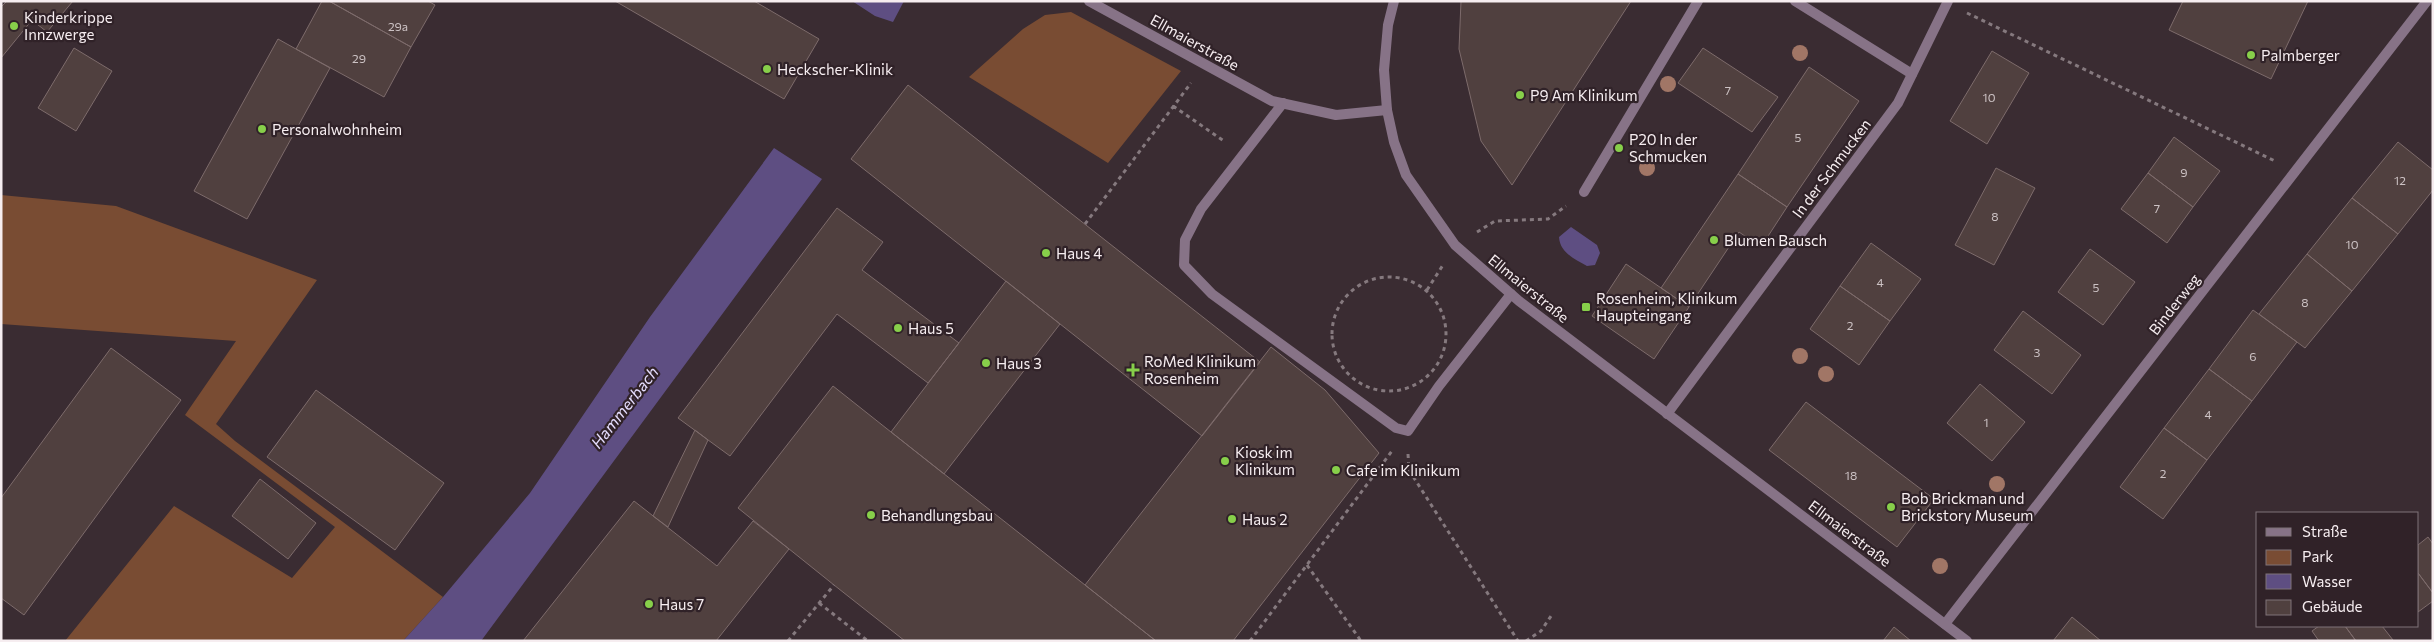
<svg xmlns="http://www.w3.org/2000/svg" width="2434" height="642" font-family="Commissioner,sans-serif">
	<rect width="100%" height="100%" fill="#3a2c32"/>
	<path fill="#794c33" d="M1071,12L1181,71L1108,163L969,77L1023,29L1045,15Z
		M1,195L116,206L317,280L216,424L235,441L443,597L403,641H65L174,506L292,578L335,527L185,415L236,341L1,324Z"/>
	<path fill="#5e4e82" d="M852,1H904L893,22L875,16Z
		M774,148L822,179L481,641H403L443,597L530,493L650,317Z
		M1571,227L1597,245L1600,253L1595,265L1587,266C1575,259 1560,253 1559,237Z"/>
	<path fill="#50403f" stroke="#7d6b6b" d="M7,1H73L47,32L32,20L1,58V7Z
		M322,1H329L411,47L384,97L296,49Z
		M329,1H428L435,5L411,47Z
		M615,1H754L819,39L784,99Z
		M1461,1H1631L1512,185L1481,141L1459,49Z
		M2183,1H2308L2271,79L2169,30Z
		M278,39L330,68L247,219L194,191Z
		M74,48L112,71L76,131L38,108Z
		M1703,48L1778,97L1752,132L1678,83Z
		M1992,51L2029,73L1987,144L1950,121Z
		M1809,67L1859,101L1787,207L1738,174Z
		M908,85L1260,362L1202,436L851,159Z
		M2174,137L2220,171L2193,207L2148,173Z
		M2398,142L2433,170V190L2398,234L2352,198Z
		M1996,168L2035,188L1994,265L1955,245Z
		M2148,173L2193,207L2167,243L2121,209Z
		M1738,174L1787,207L1761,247L1739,232L1689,307L1661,288Z
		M2352,198L2398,234L2352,291L2307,254Z
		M837,208L883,242L862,270L959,343L928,383L837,314L730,456L678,418Z
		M1871,243L1921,279L1890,321L1840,286Z
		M2090,249L2135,282L2103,325L2058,292Z
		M2307,254L2352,291L2305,348L2259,314Z
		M1626,264L1689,307L1654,359L1592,316Z
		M1006,281L1060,324L944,474L891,432Z
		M1840,286L1890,321L1859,365L1810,329Z
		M2253,310L2297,342L2252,401L2209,369Z
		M2023,311L2081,355L2052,394L1994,350Z
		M1271,347L1325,390L1379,453L1233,641H1156L1085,585Z
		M111,348L181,400L24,615L1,598V498Z
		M2209,369L2252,401L2207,460L2164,428Z
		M1980,384L2025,422L1992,461L1947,423Z
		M833,386L891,432L1156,641H905L834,585L738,508Z
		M316,390L444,483L395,550L267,457Z
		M1806,402L1934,499L1897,547L1769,450Z
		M2164,428L2207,460L2163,519L2120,487Z
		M695,430L708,440L668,527L653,516Z
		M260,479L316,523L288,559L232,516Z
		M634,501L717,566L753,521L789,549L716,641H523Z
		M2428,537L2433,544V593L2418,573V545Z
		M2418,573L2433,593V601L2418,612Z
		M2072,617L2101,641H2053Z
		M2319,626H2345L2356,641H2319L2312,631Z
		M2345,626H2382L2393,640L2356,641Z
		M1894,627L1911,641H1883Z"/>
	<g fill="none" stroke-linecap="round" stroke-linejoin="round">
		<path stroke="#85797e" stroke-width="3" stroke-dasharray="4 4" stroke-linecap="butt" d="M1967,13L2275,161
			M1173,106L1224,141
			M1085,224L1191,83
			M1477,232L1495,221L1548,219L1566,206
			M1332 334a57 57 0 1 1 114 0a57 57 0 1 1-114 0Z
			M1427,290L1443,265
			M1408,454L1409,470L1518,641
			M1307,565L1361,641
			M819,603L868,641
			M788,641L834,585
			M1250,641L1392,451
			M1526,641L1541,631L1553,613"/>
		<path stroke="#877387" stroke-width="10" d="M1795,1L1912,74
			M1283,103L1201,209L1185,240L1184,265L1212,294L1396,428L1408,431L1439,386L1511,294
			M1584,192L1698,1"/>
		<path stroke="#877387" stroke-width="10" d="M1089,1L1272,101L1336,115L1387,110
			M1667,414L1898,103L1948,1
			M1945,624L2427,1"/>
		<path stroke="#877387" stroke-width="10" d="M1394,1L1388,25L1384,70L1387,110L1394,142L1406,175L1455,245L1519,301L1967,641"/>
	</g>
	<g fill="#a17666">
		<circle cx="1800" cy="53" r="8"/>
		<circle cx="1668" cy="84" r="8"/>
		<circle cx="1647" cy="168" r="8"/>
		<circle cx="1800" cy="356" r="8"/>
		<circle cx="1826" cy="374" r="8"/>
		<circle cx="1997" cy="484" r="8"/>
		<circle cx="1940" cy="566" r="8"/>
	</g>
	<g fill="#87cf4a" stroke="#302228" stroke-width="2">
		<circle cx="14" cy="26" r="5"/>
		<circle cx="2251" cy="55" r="5"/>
		<circle cx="767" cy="69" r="5"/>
		<circle cx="1520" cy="95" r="5"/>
		<circle cx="262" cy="129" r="5"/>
		<circle cx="1619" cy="148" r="5"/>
		<circle cx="1714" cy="240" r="5"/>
		<circle cx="1046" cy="253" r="5"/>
		<rect x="1581" y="302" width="10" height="10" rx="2.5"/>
		<circle cx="898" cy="328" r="5"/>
		<circle cx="986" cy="363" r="5"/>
		<path d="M1130.5 362.5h5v5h5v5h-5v5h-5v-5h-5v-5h5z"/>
		<circle cx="1225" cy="461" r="5"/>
		<circle cx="1336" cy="470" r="5"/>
		<circle cx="1891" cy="507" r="5"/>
		<circle cx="871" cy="515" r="5"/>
		<circle cx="1232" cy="519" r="5"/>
		<circle cx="649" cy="604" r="5"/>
	</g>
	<g text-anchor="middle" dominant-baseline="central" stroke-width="4.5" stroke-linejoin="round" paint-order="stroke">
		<g font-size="12" fill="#ccc2c4">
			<text x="398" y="26">29a</text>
			<text x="359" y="58">29</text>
			<text x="1728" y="90">7</text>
			<text x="1989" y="97">10</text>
			<text x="1798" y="137">5</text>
			<text x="2184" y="172">9</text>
			<text x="2400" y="180">12</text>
			<text x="2157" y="208">7</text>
			<text x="1995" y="216">8</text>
			<text x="2352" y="244">10</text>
			<text x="1880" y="282">4</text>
			<text x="2096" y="287">5</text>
			<text x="2305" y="302">8</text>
			<text x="1850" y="325">2</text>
			<text x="2037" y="352">3</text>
			<text x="2253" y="356">6</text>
			<text x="2208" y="414">4</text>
			<text x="1986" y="422">1</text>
			<text x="2163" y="473">2</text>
			<text x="1851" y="475">18</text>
		</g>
		<g font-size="15" fill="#f6edf0" stroke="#302228" text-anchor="start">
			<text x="24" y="17">Kinderkrippe<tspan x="24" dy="17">Innzwerge</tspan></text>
			<text x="2261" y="55">Palmberger</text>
			<text x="777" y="69">Heckscher-Klinik</text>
			<text x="1530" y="95">P9 Am Klinikum</text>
			<text x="272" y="129">Personalwohnheim</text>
			<text x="1629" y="139">P20 In der<tspan x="1629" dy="17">Schmucken</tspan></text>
			<text x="1724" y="240">Blumen Bausch</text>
			<text x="1056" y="253">Haus 4</text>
			<text x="1596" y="298">Rosenheim, Klinikum<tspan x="1596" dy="17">Haupteingang</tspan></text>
			<text x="908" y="328">Haus 5</text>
			<text x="1144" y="361">RoMed Klinikum<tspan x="1144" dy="17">Rosenheim</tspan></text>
			<text x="996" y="363">Haus 3</text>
			<text x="1235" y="452">Kiosk im<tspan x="1235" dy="17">Klinikum</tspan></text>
			<text x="1346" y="470">Cafe im Klinikum</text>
			<text x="1901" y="498">Bob Brickman und<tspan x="1901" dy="17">Brickstory Museum</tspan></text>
			<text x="881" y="515">Behandlungsbau</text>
			<text x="1242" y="519">Haus 2</text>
			<text x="659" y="604">Haus 7</text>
		</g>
		<g font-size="15" fill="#f6edf0" stroke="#302228">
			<text transform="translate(1195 42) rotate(29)">Ellmaierstraße</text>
			<text transform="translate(1831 168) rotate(-53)">In der Schmucken</text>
			<text transform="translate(1529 288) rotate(39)">Ellmaierstraße</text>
			<text transform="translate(2174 304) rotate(-52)">Binderweg</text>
			<text transform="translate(1850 533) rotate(37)">Ellmaierstraße</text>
		</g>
		<g font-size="16" font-style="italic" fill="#e6deff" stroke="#302228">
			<text transform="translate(624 407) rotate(-52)">Hammerbach</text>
		</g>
	</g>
	<rect width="2434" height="642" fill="none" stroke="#f6edf0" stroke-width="5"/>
	<rect x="2256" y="512" width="162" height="115" fill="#302228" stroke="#7f7378"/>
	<rect x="2266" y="528" width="25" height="8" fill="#877387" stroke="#7f7378"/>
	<text x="2302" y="537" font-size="15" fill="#f6edf0">Straße</text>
	<rect x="2266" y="550" width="25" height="15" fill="#794c33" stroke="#7f7378"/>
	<text x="2302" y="562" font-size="15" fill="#f6edf0">Park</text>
	<rect x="2266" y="574" width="25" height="15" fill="#5e4e82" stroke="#7f7378"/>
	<text x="2302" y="587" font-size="15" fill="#f6edf0">Wasser</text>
	<rect x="2266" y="600" width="25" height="15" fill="#50403f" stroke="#7f7378"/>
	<text x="2302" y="612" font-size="15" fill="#f6edf0">Gebäude</text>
</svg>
